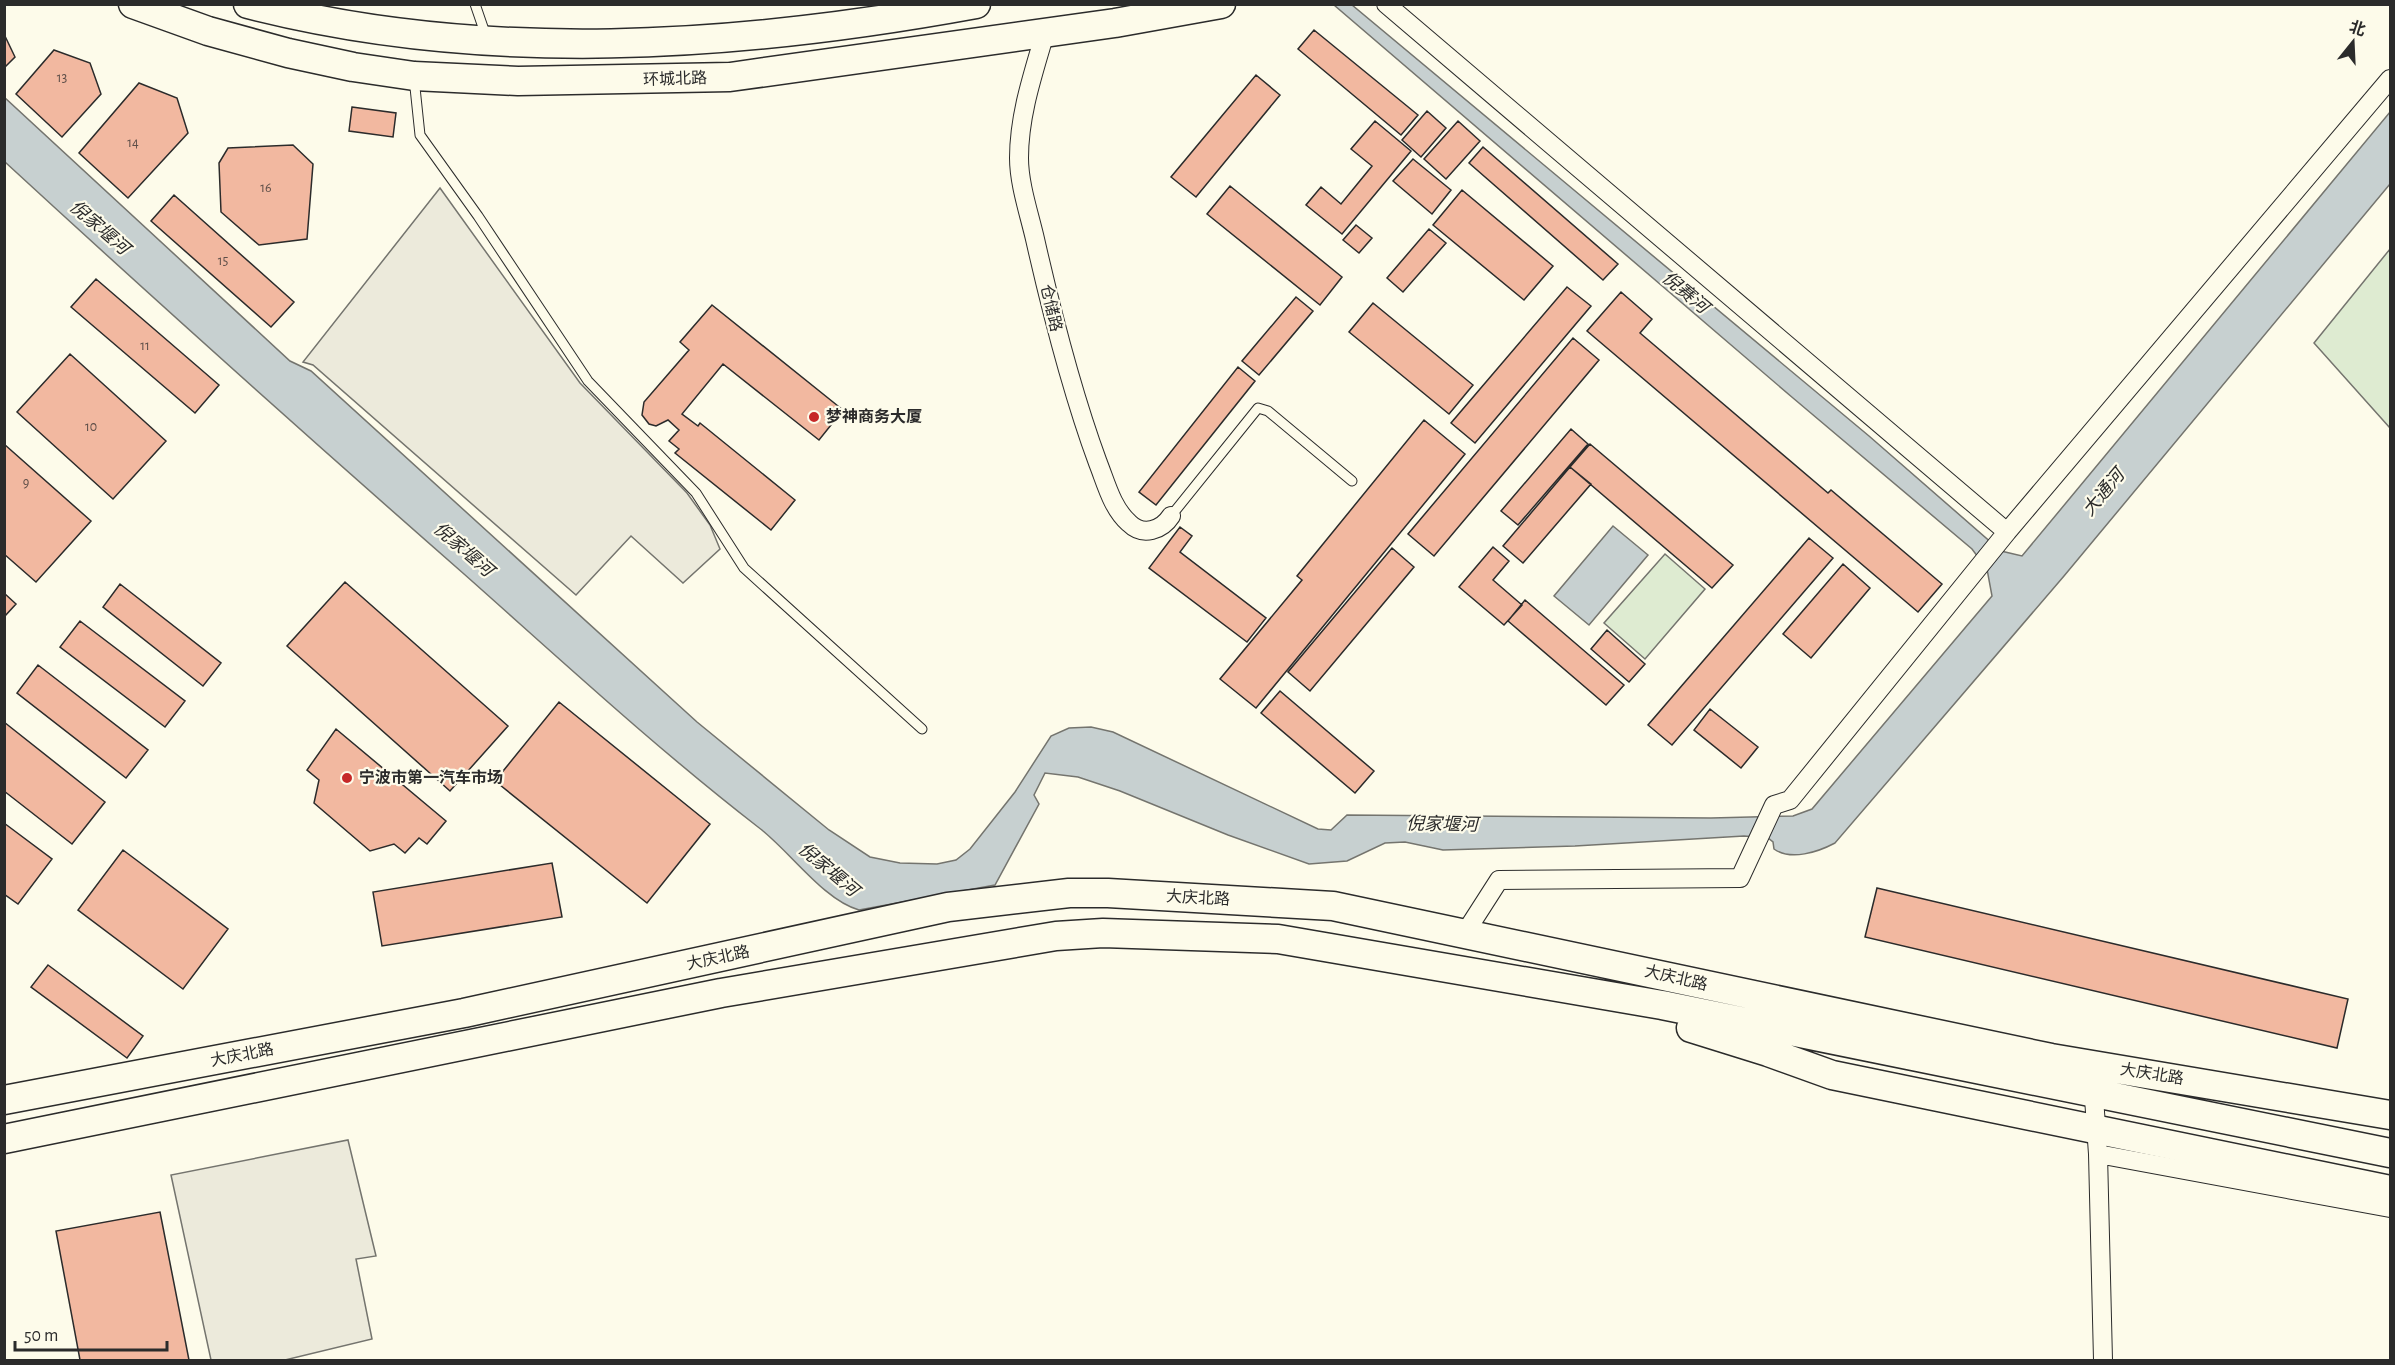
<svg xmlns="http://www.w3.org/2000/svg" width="2395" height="1365" font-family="'Alegreya Sans','Noto Sans SC',sans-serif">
	<rect width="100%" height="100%" fill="#fdfbea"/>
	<path fill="#deebd1" stroke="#74746e" stroke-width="1.5" d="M2390,249V428L2314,343Z
		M1665,554L1705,589L1645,659L1604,623Z"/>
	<path fill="#eceadb" stroke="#74746e" stroke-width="1.5" d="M440,188L580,383L687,493L710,525L720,549L683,583L631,536L576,595L313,365L303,362Z
		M348,1140L376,1256L356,1259L372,1339L285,1360H211L171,1175Z"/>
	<path fill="#c7d0d0" stroke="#74746e" stroke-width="1.5" d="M1334,5H1352L1869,436L2001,551L2022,556L2390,112V184L2064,576L1835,843C1818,852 1791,861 1774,849L1773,842L1768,838L1744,836L1575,846L1443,850L1405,842L1385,843L1347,861L1309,864L1228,835L1120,791L1078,777L1045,773L1034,795L1039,804L995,885L859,910C823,900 789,850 758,827C656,748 561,660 464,574C309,438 156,301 5,162L4,97L290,361L311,371L697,722L829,830L870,857L900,863L937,864L956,860L970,849L1015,792L1051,736L1069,728L1091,727L1113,732L1318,829L1331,830L1347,815L1711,818L1793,816L1812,809L1992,596L1987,569L1972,549L1793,398Z
		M1613,526L1648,555L1589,625L1554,596Z"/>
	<path fill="#f2b8a0" stroke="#2b2b2b" stroke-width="1.5" d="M1314,30L1418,115L1401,135L1298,49Z
		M4,34L15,57L4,68Z
		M54,50L90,63L101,94L62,137L16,94Z
		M1256,75L1280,95L1196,197L1171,177Z
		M139,83L177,98L188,133L128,198L79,153Z
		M352,107L396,113L393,137L349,131Z
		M1427,111L1446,128L1421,157L1402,140Z
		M1375,121L1411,151L1342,234L1306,205L1321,187L1341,204L1372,166L1351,149Z
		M1458,121L1480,141L1446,179L1424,159Z
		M293,145L313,164L307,239L259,245L221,212L219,163L228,148Z
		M1483,147L1618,264L1603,280L1469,163Z
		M1413,159L1451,190L1432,214L1393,181Z
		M1230,186L1342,277L1320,305L1207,214Z
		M1462,190L1553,266L1524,300L1433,225Z
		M174,195L294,302L271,327L151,221Z
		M1356,225L1372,238L1359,253L1343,240Z
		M1429,229L1446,243L1403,292L1387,278Z
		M96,279L219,385L195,413L71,307Z
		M1567,287L1591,306L1475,443L1451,423Z
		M1621,292L1652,319L1640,333L1828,493L1831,490L1942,584L1918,612L1587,331Z
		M1296,297L1313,311L1259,375L1242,361Z
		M1373,303L1473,385L1449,414L1349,332Z
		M712,305L843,410L819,440L723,364L682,414L698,426L700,423L795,500L771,530L675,453L679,449L669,441L679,430L668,420L656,426L649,424L642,415L644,402L689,350L680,342Z
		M1573,338L1599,360L1434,556L1408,534Z
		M70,354L166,441L113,499L17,412Z
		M1238,367L1255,381L1156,505L1139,492Z
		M1424,420L1465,454L1256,708L1220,679L1302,580L1297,576Z
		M1571,429L1588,444L1518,525L1501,511Z
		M4,444L91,521L36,582L4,554Z
		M1590,444L1733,565L1712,588L1570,467Z
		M1570,467L1591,484L1523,563L1503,546Z
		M1180,527L1192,536L1180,552L1266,618L1247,642L1149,568Z
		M1809,538L1833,558L1672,745L1648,725Z
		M1493,547L1509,561L1493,580L1522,605L1504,625L1459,587Z
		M1392,548L1414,567L1310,691L1288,672Z
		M1843,564L1870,588L1811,658L1783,634Z
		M345,582L508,726L450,791L287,646Z
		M120,584L221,663L203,686L103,607Z
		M4,593L16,604L4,617Z
		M1525,600L1624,685L1606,705L1508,621Z
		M80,621L185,701L165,727L60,647Z
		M1607,630L1645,664L1629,682L1591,649Z
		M38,665L148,750L126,778L17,693Z
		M1280,691L1374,771L1355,793L1261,713Z
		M559,702L710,824L647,903L495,781Z
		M1710,709L1758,747L1741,768L1694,730Z
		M4,722L105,802L72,844L4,791Z
		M336,729L446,821L427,844L419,838L405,853L394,844L370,851L314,803L319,780L307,770Z
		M4,823L52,859L18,904L4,894Z
		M123,850L228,929L183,989L78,910Z
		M552,863L562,917L382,946L373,892Z
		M1877,888L2348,999L2337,1048L1865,937Z
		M48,965L143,1036L127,1058L31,987Z
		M160,1212L189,1360H80L56,1231Z"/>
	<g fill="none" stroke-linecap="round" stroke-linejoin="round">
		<defs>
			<path id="lane" d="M475,4L486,36
				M414,78L420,135L478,216L588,381L696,493L744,568L922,729
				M1171,516L1258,408L1268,411L1352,481"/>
			<path id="street" d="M1386,4L2007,532L2390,79
				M1045,33C1033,74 1019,115 1019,158C1019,184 1029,213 1035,239C1052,314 1071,390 1098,463C1106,483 1112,508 1129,523C1143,537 1162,530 1171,516
				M1465,933L1499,880L1740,878L1774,805L1790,800L2007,532
				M2093,1084L2098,1154L2103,1360
				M2098,1154L2390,1208"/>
			<path id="primary" d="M133,4L208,31L288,53L353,67L414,76L518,81L730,77L1115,23L1221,4
				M248,4C486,65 736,48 976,4
				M1691,1028L1768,1052L1832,1075L2390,1190
				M4,1100L464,1013L948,907L1069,893H1108L1333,906L2051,1058L2390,1115
				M4,1139L721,993L1056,936L1103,933L1278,939L1662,1005L2390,1153"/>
		</defs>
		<use href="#lane" stroke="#2b2b2b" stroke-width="11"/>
		<use href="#street" stroke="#2b2b2b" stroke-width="20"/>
		<use href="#primary" stroke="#2b2b2b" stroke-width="31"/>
		<use href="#lane" stroke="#fdfbea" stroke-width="9"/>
		<use href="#street" stroke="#fdfbea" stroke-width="18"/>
		<use href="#primary" stroke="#fdfbea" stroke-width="28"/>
	</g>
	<g fill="#c62828" stroke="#fdfbea" stroke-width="2">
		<circle cx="814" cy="417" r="6"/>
		<circle cx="347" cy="778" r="6"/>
	</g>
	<g text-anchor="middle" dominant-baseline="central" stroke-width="4.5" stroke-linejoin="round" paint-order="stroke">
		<g font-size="14" fill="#5d4e48">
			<text x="62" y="78">13</text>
			<text x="133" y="143">14</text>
			<text x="266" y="188">16</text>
			<text x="223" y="261">15</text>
			<text x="145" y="346">11</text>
			<text x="91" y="427">10</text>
			<text x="26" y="483">9</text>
		</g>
		<g font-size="16" fill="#2b2b2b" stroke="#fdfbea">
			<text transform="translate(675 79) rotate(-2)">环城北路</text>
			<text transform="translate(1051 308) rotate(77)">仓储路</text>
			<text transform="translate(1198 898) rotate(3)">大庆北路</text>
			<text transform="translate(718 958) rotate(-12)">大庆北路</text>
			<text transform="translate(1676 978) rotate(13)">大庆北路</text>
			<text transform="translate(242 1055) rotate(-11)">大庆北路</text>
			<text transform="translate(2152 1074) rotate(9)">大庆北路</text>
		</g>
		<g font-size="16" font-weight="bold" fill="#2b2b2b" stroke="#fdfbea" text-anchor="start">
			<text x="826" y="417">梦神商务大厦</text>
			<text x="359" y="778">宁波市第一汽车市场</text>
		</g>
		<g font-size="18" font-style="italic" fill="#2b2b2b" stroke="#fdfbea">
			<text transform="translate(99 228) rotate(41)">倪家堰河</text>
			<text transform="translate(1685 293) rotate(40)">倪赛河</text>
			<text transform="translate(2104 493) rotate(-50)">大通河</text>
			<text transform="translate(463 550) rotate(41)">倪家堰河</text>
			<text transform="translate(1442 825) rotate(1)">倪家堰河</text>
			<text transform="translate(828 870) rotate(40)">倪家堰河</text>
		</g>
	</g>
	<rect width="2395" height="1365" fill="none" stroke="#2b2b2b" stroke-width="12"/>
	<g transform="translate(2353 42) rotate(18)" stroke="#fdfbea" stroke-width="4.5" paint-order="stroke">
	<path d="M0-4.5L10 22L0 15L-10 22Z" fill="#2b2b2b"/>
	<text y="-9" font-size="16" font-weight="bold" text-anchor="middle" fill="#2b2b2b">北</text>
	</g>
	<path d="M15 1341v9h152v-9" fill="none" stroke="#2b2b2b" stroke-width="3"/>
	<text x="24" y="1341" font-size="18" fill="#2b2b2b" stroke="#fdfbea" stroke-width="4.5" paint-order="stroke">50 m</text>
</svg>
